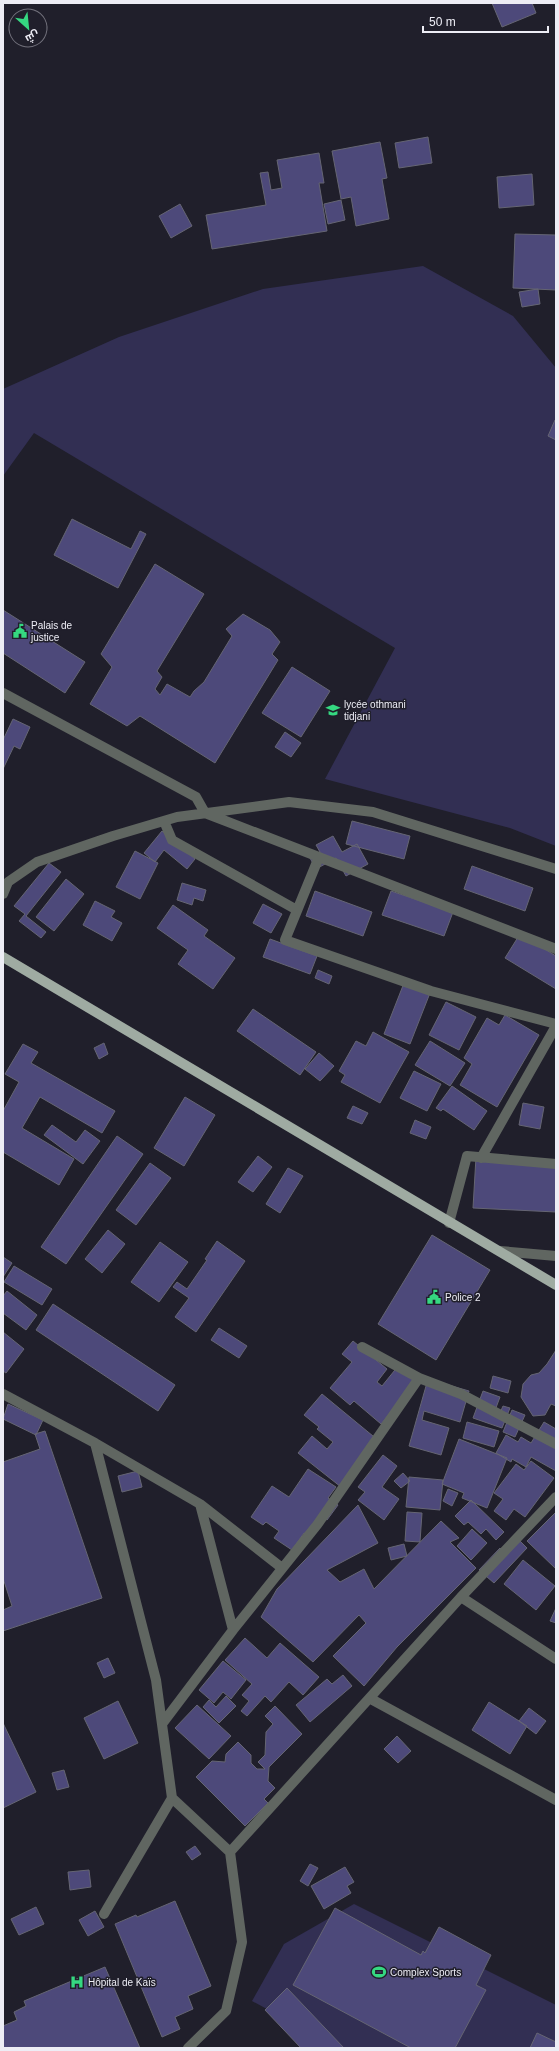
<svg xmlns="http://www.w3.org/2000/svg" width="559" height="2051" font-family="Arial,Cairo,sans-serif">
	<rect width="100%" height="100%" fill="#201f2b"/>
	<path fill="#322f53" d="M423,266L513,316L556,368V846L510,828L325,779L395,648L34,433L3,476V389L119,337L263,289Z
		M354,1904L556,2005V2048H339L252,2001L284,1944Z"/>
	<path fill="#4d497a" stroke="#656573" d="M492,3H532L536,13L502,27Z
		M428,137L432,163L399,168L395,143Z
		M380,142L387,178L382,179L389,219L356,226L351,197L341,199L332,151Z
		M319,153L324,183H319L327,231L212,249L206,215L266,205L260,173L268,172L271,190L282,188L277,160Z
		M532,174L534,205L499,208L497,177Z
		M341,200L345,220L328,224L324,204Z
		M180,204L192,226L171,238L159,216Z
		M515,234L556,235V290L513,288Z
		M538,289L540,304L522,307L519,292Z
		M555,420L556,421V440L548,436Z
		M72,519L131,549L140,531L146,534L118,588L54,555Z
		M155,564L204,594L157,671L162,677L155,689L160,695L167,684L190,697L194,691L204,682L232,636L226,629L243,614L270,630L280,642L272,654L278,660L215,763L140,716L127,726L90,704L112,667L101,654Z
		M3,610L85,662L65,693L3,653Z
		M292,667L330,691L301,737L262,713Z
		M13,719L30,727L20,749L14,746L3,769V740Z
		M285,732L301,743L291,757L275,747Z
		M352,821L410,836L404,859L346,844Z
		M162,831L195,859L187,869L164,850L155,862L144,853Z
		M333,836L342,852L357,844L368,864L346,876L336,858L316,869L310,858L320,852L316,845Z
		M135,851L158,863L140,899L116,887Z
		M49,863L61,872L26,916L46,932L41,938L19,921L25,914L14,906Z
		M472,866L533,888L525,911L464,889Z
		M66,879L84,894L54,931L36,917Z
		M182,883L206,890L203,901L194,898L192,905L177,900Z
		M315,891L372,912L363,936L306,916Z
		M391,891L453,912L444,936L382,915Z
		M95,901L115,911L111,917L122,923L112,941L83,925Z
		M263,904L282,914L271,933L253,923Z
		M173,905L208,930L204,936L235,958L213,989L178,964L188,950L157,928Z
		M520,934L556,956V989L505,958Z
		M270,939L317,956L310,974L263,957Z
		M318,970L332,976L329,984L315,978Z
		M404,983L430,993L410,1044L384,1034Z
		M446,1002L476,1017L459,1050L429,1035Z
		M253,1009L316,1052L300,1075L237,1031Z
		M505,1015L539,1035L497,1107L460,1085L472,1064L464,1058L487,1018L499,1025Z
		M373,1032L409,1052L380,1103L341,1082L345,1075L339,1071L356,1041L366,1046Z
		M430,1041L465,1063L450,1086L415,1065Z
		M104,1043L108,1054L99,1059L94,1048Z
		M23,1044L38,1052L31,1063L115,1111L102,1133L40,1097L22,1128L74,1159L59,1185L3,1152V1111L19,1082L5,1074Z
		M319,1053L334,1066L320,1081L305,1069Z
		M414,1071L441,1084L427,1111L400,1098Z
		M452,1086L487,1111L474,1130L443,1109L441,1111L436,1108Z
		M185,1097L215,1115L184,1166L154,1148Z
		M523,1103L544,1107L540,1129L519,1125Z
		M353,1106L368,1113L362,1124L347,1118Z
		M415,1120L431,1127L426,1139L410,1133Z
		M52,1125L76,1142L85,1130L100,1141L83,1164L44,1135Z
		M117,1136L143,1154L66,1264L41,1247Z
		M258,1156L272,1167L253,1192L238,1182Z
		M476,1157L556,1161V1212L473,1208Z
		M150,1163L171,1178L136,1225L116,1210Z
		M288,1168L303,1176L280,1213L266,1204Z
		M108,1230L125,1244L102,1273L85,1259Z
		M432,1235L490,1270L436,1360L378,1324Z
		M217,1241L245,1261L196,1332L175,1317L189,1298L173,1287L177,1282L187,1289L207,1260L205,1259Z
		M160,1242L188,1262L159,1302L131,1282Z
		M3,1257L12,1263L3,1277Z
		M14,1266L52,1289L42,1305L4,1282Z
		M7,1291L37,1315L26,1330L3,1313V1296Z
		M53,1304L175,1385L158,1411L36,1330Z
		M219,1328L247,1346L239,1358L211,1340Z
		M3,1332L24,1349L6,1373L3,1371Z
		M353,1341L387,1369L377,1382L382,1386L399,1365L417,1380L381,1424L354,1401L350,1405L330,1388L352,1362L342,1354Z
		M556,1350V1406L551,1404L545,1415L533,1416L521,1397L523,1384L531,1375L539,1373L547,1364Z
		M493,1376L511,1381L508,1393L490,1388Z
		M428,1379L469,1391L460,1422L424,1411L422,1420L449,1428L441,1455L409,1446Z
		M483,1391L500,1397L494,1413L499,1415L503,1406L510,1408L502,1428L473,1418Z
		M322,1394L379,1441L341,1487L298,1453L312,1436L327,1449L333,1442L317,1429L319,1427L304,1415Z
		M8,1404L43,1420L36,1435L3,1419Z
		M512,1410L525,1415L515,1437L503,1432Z
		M467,1422L499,1431L494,1447L463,1438Z
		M544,1422L556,1429V1471L531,1457L526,1467L512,1459L511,1462L496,1453L506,1435L518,1442L521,1437L531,1443Z
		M45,1431L102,1598L3,1631V1610L12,1606L3,1578V1462L40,1449L35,1434Z
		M459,1439L507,1458L487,1508L462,1498L464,1493L442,1484Z
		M383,1455L397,1466L382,1487L399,1499L384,1520L358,1500L365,1492L358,1487Z
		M531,1461L554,1478L525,1517L514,1509L506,1520L494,1511L503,1499L494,1493L516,1464L524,1470Z
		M308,1469L336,1487L328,1498L338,1505L327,1520L323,1517L310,1537L304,1533L292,1550L274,1538L279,1531L266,1522L263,1525L251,1517L272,1486L289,1497Z
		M138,1471L142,1487L122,1492L118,1476Z
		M403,1473L410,1481L401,1488L394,1481Z
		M409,1477L443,1480L440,1510L406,1507Z
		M448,1489L458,1493L452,1506L443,1501Z
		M471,1500L504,1532L496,1540L486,1529L481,1534L468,1522L464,1525L455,1516Z
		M358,1505L378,1543L327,1570L340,1582L364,1569L374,1589L441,1521L459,1538L450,1542L476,1568L397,1647L364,1686L333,1656L366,1623L359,1615L313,1662L261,1617L277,1589Z
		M407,1512L422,1513L420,1542L405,1541Z
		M556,1512V1569L527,1541Z
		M472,1529L487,1543L471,1560L457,1546Z
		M519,1540L527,1548L494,1583L479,1570L500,1548L506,1554Z
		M404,1544L407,1556L391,1560L388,1548Z
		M523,1560L555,1586L536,1610L504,1584Z
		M556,1608V1623L550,1621Z
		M245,1638L267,1658L280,1643L319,1677L303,1695L289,1682L271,1702L265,1696L247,1716L241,1711L249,1701L242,1695L252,1684L225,1660Z
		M108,1658L115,1673L104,1678L97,1663Z
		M223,1661L246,1680L231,1699L223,1692L214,1703L199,1690Z
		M343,1675L352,1686L310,1722L296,1705L327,1679L332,1684Z
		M226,1696L236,1706L219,1723L203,1707L209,1700L216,1707Z
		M118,1701L138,1743L104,1759L84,1718Z
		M489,1702L527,1726L510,1754L472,1730Z
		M197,1705L231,1736L209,1759L175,1728Z
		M275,1706L302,1734L269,1767L268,1781L275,1788L264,1799L268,1803L245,1826L196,1777L212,1761L225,1762L226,1754L238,1742L251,1755V1763L257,1769H265L258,1762L265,1755L266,1732L273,1724L265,1716Z
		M529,1708L546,1721L536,1734L519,1721Z
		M3,1723L36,1792L3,1808Z
		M397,1736L411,1751L398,1763L384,1749Z
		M64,1770L69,1787L57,1790L52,1773Z
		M195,1846L201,1854L192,1860L186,1852Z
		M310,1864L318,1868L308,1886L300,1881Z
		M345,1867L354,1882L347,1886L351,1893L324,1909L311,1886Z
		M89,1870L91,1887L70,1890L68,1872Z
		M175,1901L211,1986L188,1996L193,2009L175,2017L180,2029L162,2037L115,1924L136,1915L137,1917Z
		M36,1907L44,1924L19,1935L11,1919Z
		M335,1908L421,1955L423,1951L425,1953L439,1927L491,1955L476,1985L486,1990L455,2048H411L293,1985Z
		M95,1911L104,1927L88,1936L79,1920Z
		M105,1967L140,2048H3V2026L17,2020L14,2012L26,2006L24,2001Z
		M287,1988L344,2048H301L265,2010Z
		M537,2033L556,2042V2048H530Z"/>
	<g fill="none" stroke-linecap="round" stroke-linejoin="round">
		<path stroke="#606661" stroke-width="10" d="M3,693L196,797L205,813L556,949
			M164,821L172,840L297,910
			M319,857L285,940L431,991L556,1024
			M3,894L8,882L37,862L113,836L177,817L289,802L373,812L556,869
			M481,1158L556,1026
			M449,1223L467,1156L556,1164
			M500,1251L556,1256
			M362,1347L419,1378L461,1394L556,1444
			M3,1394L95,1443L156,1680L172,1798L104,1914
			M95,1443L200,1504L282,1568
			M200,1504L233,1630
			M461,1597L556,1659
			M371,1699L556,1800
			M162,1724L233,1630L317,1525L419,1378
			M172,1798L230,1852L242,1942L226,2011L188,2048
			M230,1852L461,1597L556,1497"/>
		<path stroke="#9faba2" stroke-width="10" d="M3,957L556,1285"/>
	</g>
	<defs>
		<symbol id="civic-bare" viewBox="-9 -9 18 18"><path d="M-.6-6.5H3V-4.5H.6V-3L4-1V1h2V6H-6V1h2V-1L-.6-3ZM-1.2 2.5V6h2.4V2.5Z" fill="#35d881" stroke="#201f2b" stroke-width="2.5" paint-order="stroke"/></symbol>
		<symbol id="school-bare" viewBox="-9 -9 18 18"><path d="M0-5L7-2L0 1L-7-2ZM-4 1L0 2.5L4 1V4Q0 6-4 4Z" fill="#35d881" stroke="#201f2b" stroke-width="2.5" paint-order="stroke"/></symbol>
		<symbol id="stadium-bare" viewBox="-9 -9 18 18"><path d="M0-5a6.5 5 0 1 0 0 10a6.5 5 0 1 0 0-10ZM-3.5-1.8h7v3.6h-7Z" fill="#35d881" stroke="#201f2b" stroke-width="2.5" paint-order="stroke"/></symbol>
		<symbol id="hospital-bare" viewBox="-9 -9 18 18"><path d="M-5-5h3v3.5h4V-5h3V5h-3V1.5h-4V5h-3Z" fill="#35d881" stroke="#201f2b" stroke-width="2.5" paint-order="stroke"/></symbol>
	</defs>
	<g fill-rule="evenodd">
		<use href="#civic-bare" x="10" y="621" width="20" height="20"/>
		<use href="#school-bare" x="323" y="700" width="20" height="20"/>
		<use href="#civic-bare" x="424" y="1287" width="20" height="20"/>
		<use href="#stadium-bare" x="369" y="1962" width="20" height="20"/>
		<use href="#hospital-bare" x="67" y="1972" width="20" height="20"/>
	</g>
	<g text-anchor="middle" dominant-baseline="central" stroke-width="3" stroke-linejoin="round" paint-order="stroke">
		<g font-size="10" fill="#ededf5" stroke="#201f2b" text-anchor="start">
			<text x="31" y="625">Palais de<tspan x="31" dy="12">justice</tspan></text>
			<text x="344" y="704">lycée othmani<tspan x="344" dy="12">tidjani</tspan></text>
			<text x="445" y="1297">Police 2</text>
			<text x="390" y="1972">Complex Sports</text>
			<text x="88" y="1982">Hôpital de Kaïs</text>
		</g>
	</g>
	<rect width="559" height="2051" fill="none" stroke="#ededf5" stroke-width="8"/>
	<g transform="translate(28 28) rotate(153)"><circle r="19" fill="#201f2b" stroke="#72717c"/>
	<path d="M0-3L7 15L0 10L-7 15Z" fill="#35d881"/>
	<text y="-6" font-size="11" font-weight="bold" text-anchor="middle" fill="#ededf5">ش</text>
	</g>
	<path d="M423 26v6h125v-6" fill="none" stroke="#ededf5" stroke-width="2"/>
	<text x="429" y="26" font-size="12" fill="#ededf5" stroke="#201f2b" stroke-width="3" paint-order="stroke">50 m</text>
</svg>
